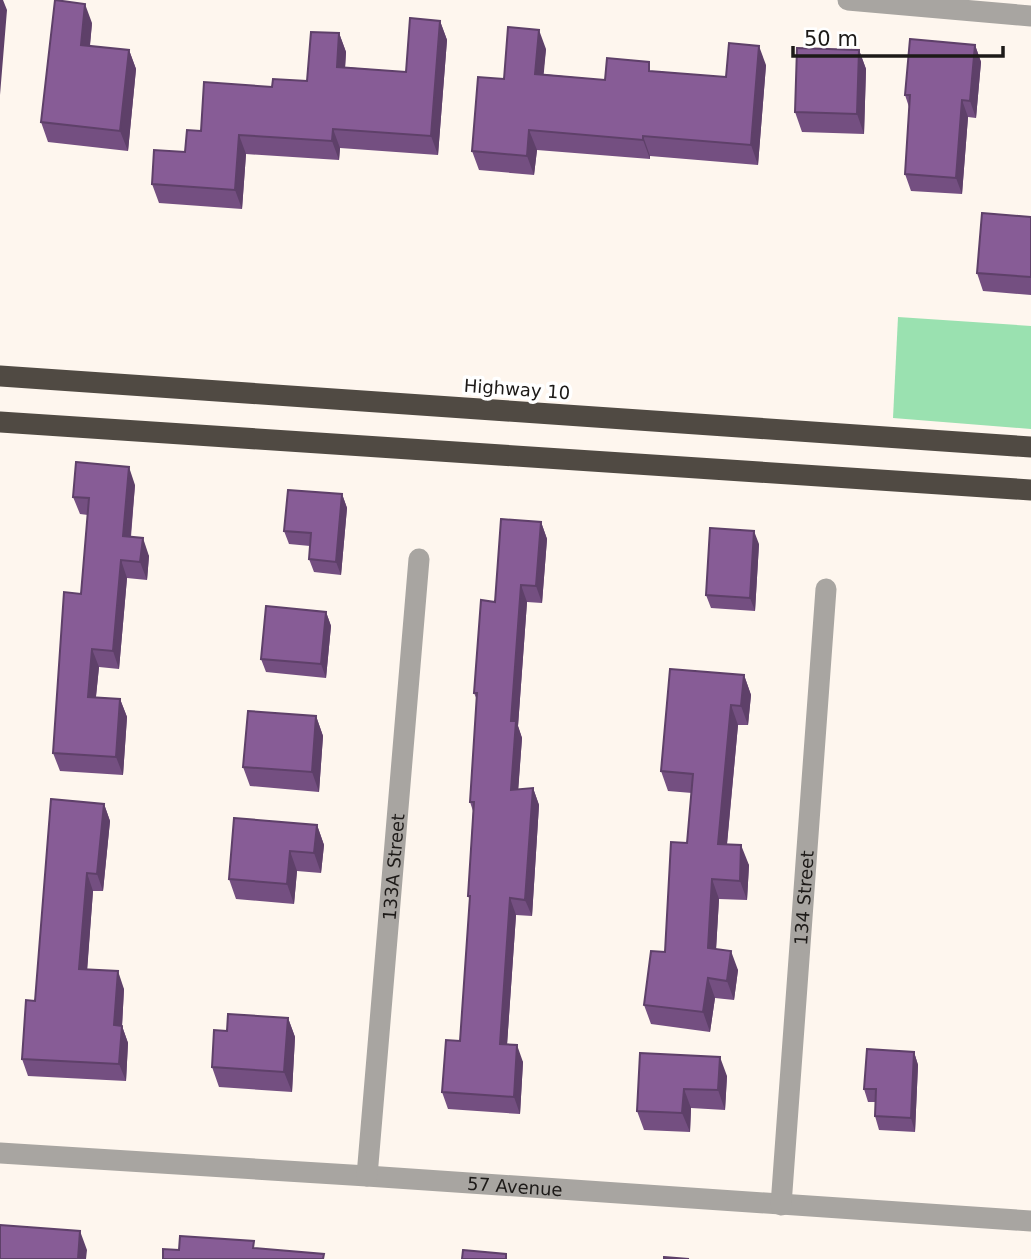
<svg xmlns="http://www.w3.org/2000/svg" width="1031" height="1259" font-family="'DejaVu Sans',sans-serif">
	<rect width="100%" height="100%" fill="#fef6ee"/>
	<path fill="#9ae1b0" d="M898,317L1031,326V429L893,418Z"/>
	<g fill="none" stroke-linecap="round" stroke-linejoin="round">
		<g stroke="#a8a5a1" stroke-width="21">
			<path d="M848,0L1031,16"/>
			<path id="s1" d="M0,1153L367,1176L1031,1221"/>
			<path id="s2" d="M367,1176L419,559"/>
			<path id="s3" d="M781,1205L826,589"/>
		</g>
		<path stroke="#504a43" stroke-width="21" d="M0,376L1031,447
			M0,422L1031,490"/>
	</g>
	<path fill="#744f81" d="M440,21L447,40L438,155L340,148L339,160L246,154L242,209L159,203L152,184L185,152L201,131L272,87L307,81L339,33L346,52L345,67L406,72Z
		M92,23L90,46L129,50L136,69L128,151L48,142L41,122Z
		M975,45L981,62L976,118L968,117L962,194L911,191L905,174L909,107L905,95Z
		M546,49L543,74L605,80L653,71L726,77L766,65L758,165L650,156V159L537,150L534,175L479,170L472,151L504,79Z
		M859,50L866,69L864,134L802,132L795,112Z
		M1031,217V295L983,291L977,273Z
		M135,485L131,537L149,556L147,580L127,578L119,669L99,667L96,697L120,699L127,717L123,775L60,771L53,753L81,594L88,515L80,514L73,497Z
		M342,494L347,508L341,575L314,572L309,559L310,546L289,544L284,531Z
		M541,522L547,539L542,603L527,602L518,726L522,738L518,790L533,788L539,805L532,916L516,915L507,1044L523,1062L520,1114L448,1109L442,1092L460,1041L470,900L468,896L473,811L470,802L477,700L474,693L495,602Z
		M759,544L755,611L711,608L706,595Z
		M326,612L331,626L326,678L266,672L261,659Z
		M744,675L751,695L748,725H738L727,845L749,865L747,900L719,899L716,949L738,970L734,1000L715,998L710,1032L651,1024L644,1005L665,952L687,843L692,793L668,791L661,771Z
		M316,716L323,736L319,792L250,786L243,767Z
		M104,804L110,821L103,891H93L87,969L124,989L122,1026L128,1043L126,1081L28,1076L22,1059L35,1001Z
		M317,825L324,845L321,873L297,871L294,904L236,899L229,879Z
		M288,1018L295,1037L292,1092L219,1087L212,1067L227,1031Z
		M914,1052L918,1065L915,1132L879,1130L875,1116V1102H868L864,1089Z
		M640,1053L727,1076L725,1110L691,1108L690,1132L644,1130L637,1111Z"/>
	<path fill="#5e4069" d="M0,0H3L7,10L0,95Z
		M85,4L92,23L88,64L81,45Z
		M440,21L447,40L438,155L431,136Z
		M539,30L546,49L542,93L535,74Z
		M339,33L346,52L344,86L337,67Z
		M975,45L981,62L976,118L970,101Z
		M759,46L766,65L758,165L751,145Z
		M129,50L136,69L128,151L120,131Z
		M859,50L866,69L864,134L857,114Z
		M962,100L968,117L962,194L956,178Z
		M333,129L340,148L339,160L332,141Z
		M529,130L537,150L534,175L527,156Z
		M239,135L246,154L242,209L235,190Z
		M643,136L650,156V159L643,140Z
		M129,467L135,485L129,554L123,536Z
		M342,494L347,508L341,575L336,562Z
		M541,522L547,539L542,603L536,586Z
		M754,531L759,544L755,611L750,598Z
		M143,538L149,556L147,580L140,562Z
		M121,560L127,578L119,669L113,651Z
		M521,585L527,602L518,726L522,738L517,807L511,790V721Z
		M326,612L331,626L326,678L321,664Z
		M92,649L99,667L94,714L88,697Z
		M744,675L751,695L748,725L741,706Z
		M120,699L127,717L123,775L116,757Z
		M731,705L738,725L725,864L718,844Z
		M316,716L323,736L319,792L312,772Z
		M533,788L539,805L532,916L525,900Z
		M104,804L110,821L103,891L97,874Z
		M317,825L324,845L321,873L314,853Z
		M741,845L749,865L747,900L740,881Z
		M290,851L297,871L294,904L287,884Z
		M87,873L93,891L86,986L79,969Z
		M712,879L719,899L715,967L708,948Z
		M510,898L516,915L506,1060L500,1044Z
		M731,951L738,970L734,1000L727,981Z
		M118,971L124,989L122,1026L128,1043L126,1081L119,1064L114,1025Z
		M708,978L715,998L710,1032L703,1012Z
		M288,1018L295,1037L292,1092L284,1072Z
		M517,1045L523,1062L520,1114L514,1097Z
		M914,1052L918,1065L915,1132L911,1118Z
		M720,1057L727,1076L725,1110L718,1090Z
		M684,1089L691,1108L690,1132L682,1113Z
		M80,1231L87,1250L86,1259H78Z"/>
	<path fill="#875c96" stroke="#5e4069" stroke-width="2" d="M55,0L85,4L81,45L129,50L120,131L41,122Z
		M410,18L440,21L431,136L333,129L332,141L239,135L235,190L152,184L154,150L185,152L187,130L201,131L204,82L272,87L273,79L307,81L311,32L339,33L337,67L406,72Z
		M508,27L539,30L535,74L605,80L607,58L649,62V71L726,77L729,43L759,46L751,145L643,136V140L529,130L527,156L472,151L478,77L504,79Z
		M910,39L975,45L970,101L962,100L956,178L905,174L910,95H905Z
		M797,48L859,50L857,114L795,112Z
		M982,213L1031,217V277L977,273Z
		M76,462L129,467L123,536L143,538L140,562L121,560L113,651L92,649L88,697L120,699L116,757L53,753L64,592L81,594L89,498L73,497Z
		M288,490L342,494L336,562L309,559L311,533L284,531Z
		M501,519L541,522L536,586L521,585L511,721H516L511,790L533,788L525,900L510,898L500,1044L517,1045L514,1097L442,1092L446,1040L460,1041L470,896H468L474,802H470L477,693H474L481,600L495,602Z
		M710,528L754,531L750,598L706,595Z
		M266,606L326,612L321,664L261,659Z
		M670,669L744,675L741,706L731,705L718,844L741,845L740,881L712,879L708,948L731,951L727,981L708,978L703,1012L644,1005L651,951L665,952L671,842L687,843L693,774L661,771Z
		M248,711L316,716L312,772L243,767Z
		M51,799L104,804L97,874L87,873L79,969L118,971L114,1025L122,1026L119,1064L22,1059L26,1000L35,1001Z
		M234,818L317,825L314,853L290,851L287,884L229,879Z
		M228,1014L288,1018L284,1072L212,1067L214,1030L227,1031Z
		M867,1049L914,1052L911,1118L875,1116L876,1089H864Z
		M640,1053L720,1057L718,1090L684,1089L682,1113L637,1111Z
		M0,1225L80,1231L78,1259H0Z
		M180,1236L254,1241L253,1248L324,1254L323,1259H163V1249L179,1250Z
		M463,1250L506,1254V1259H462Z
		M664,1257L689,1259H664Z"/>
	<g text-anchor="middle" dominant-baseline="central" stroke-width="7" stroke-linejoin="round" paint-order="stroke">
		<g font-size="18" fill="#1d1a18" stroke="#fff">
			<text transform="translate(517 389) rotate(4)">Highway 10</text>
			<text stroke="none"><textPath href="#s2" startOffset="310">133A Street</textPath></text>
			<text stroke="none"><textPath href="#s3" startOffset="308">134 Street</textPath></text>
			<text stroke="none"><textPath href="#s1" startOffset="516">57 Avenue</textPath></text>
		</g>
	</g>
	<path d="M793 46v10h210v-10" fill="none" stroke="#1d1a18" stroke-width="3.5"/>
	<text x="804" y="46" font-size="21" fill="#1d1a18" stroke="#ffffff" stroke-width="5" paint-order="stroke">50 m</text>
</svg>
